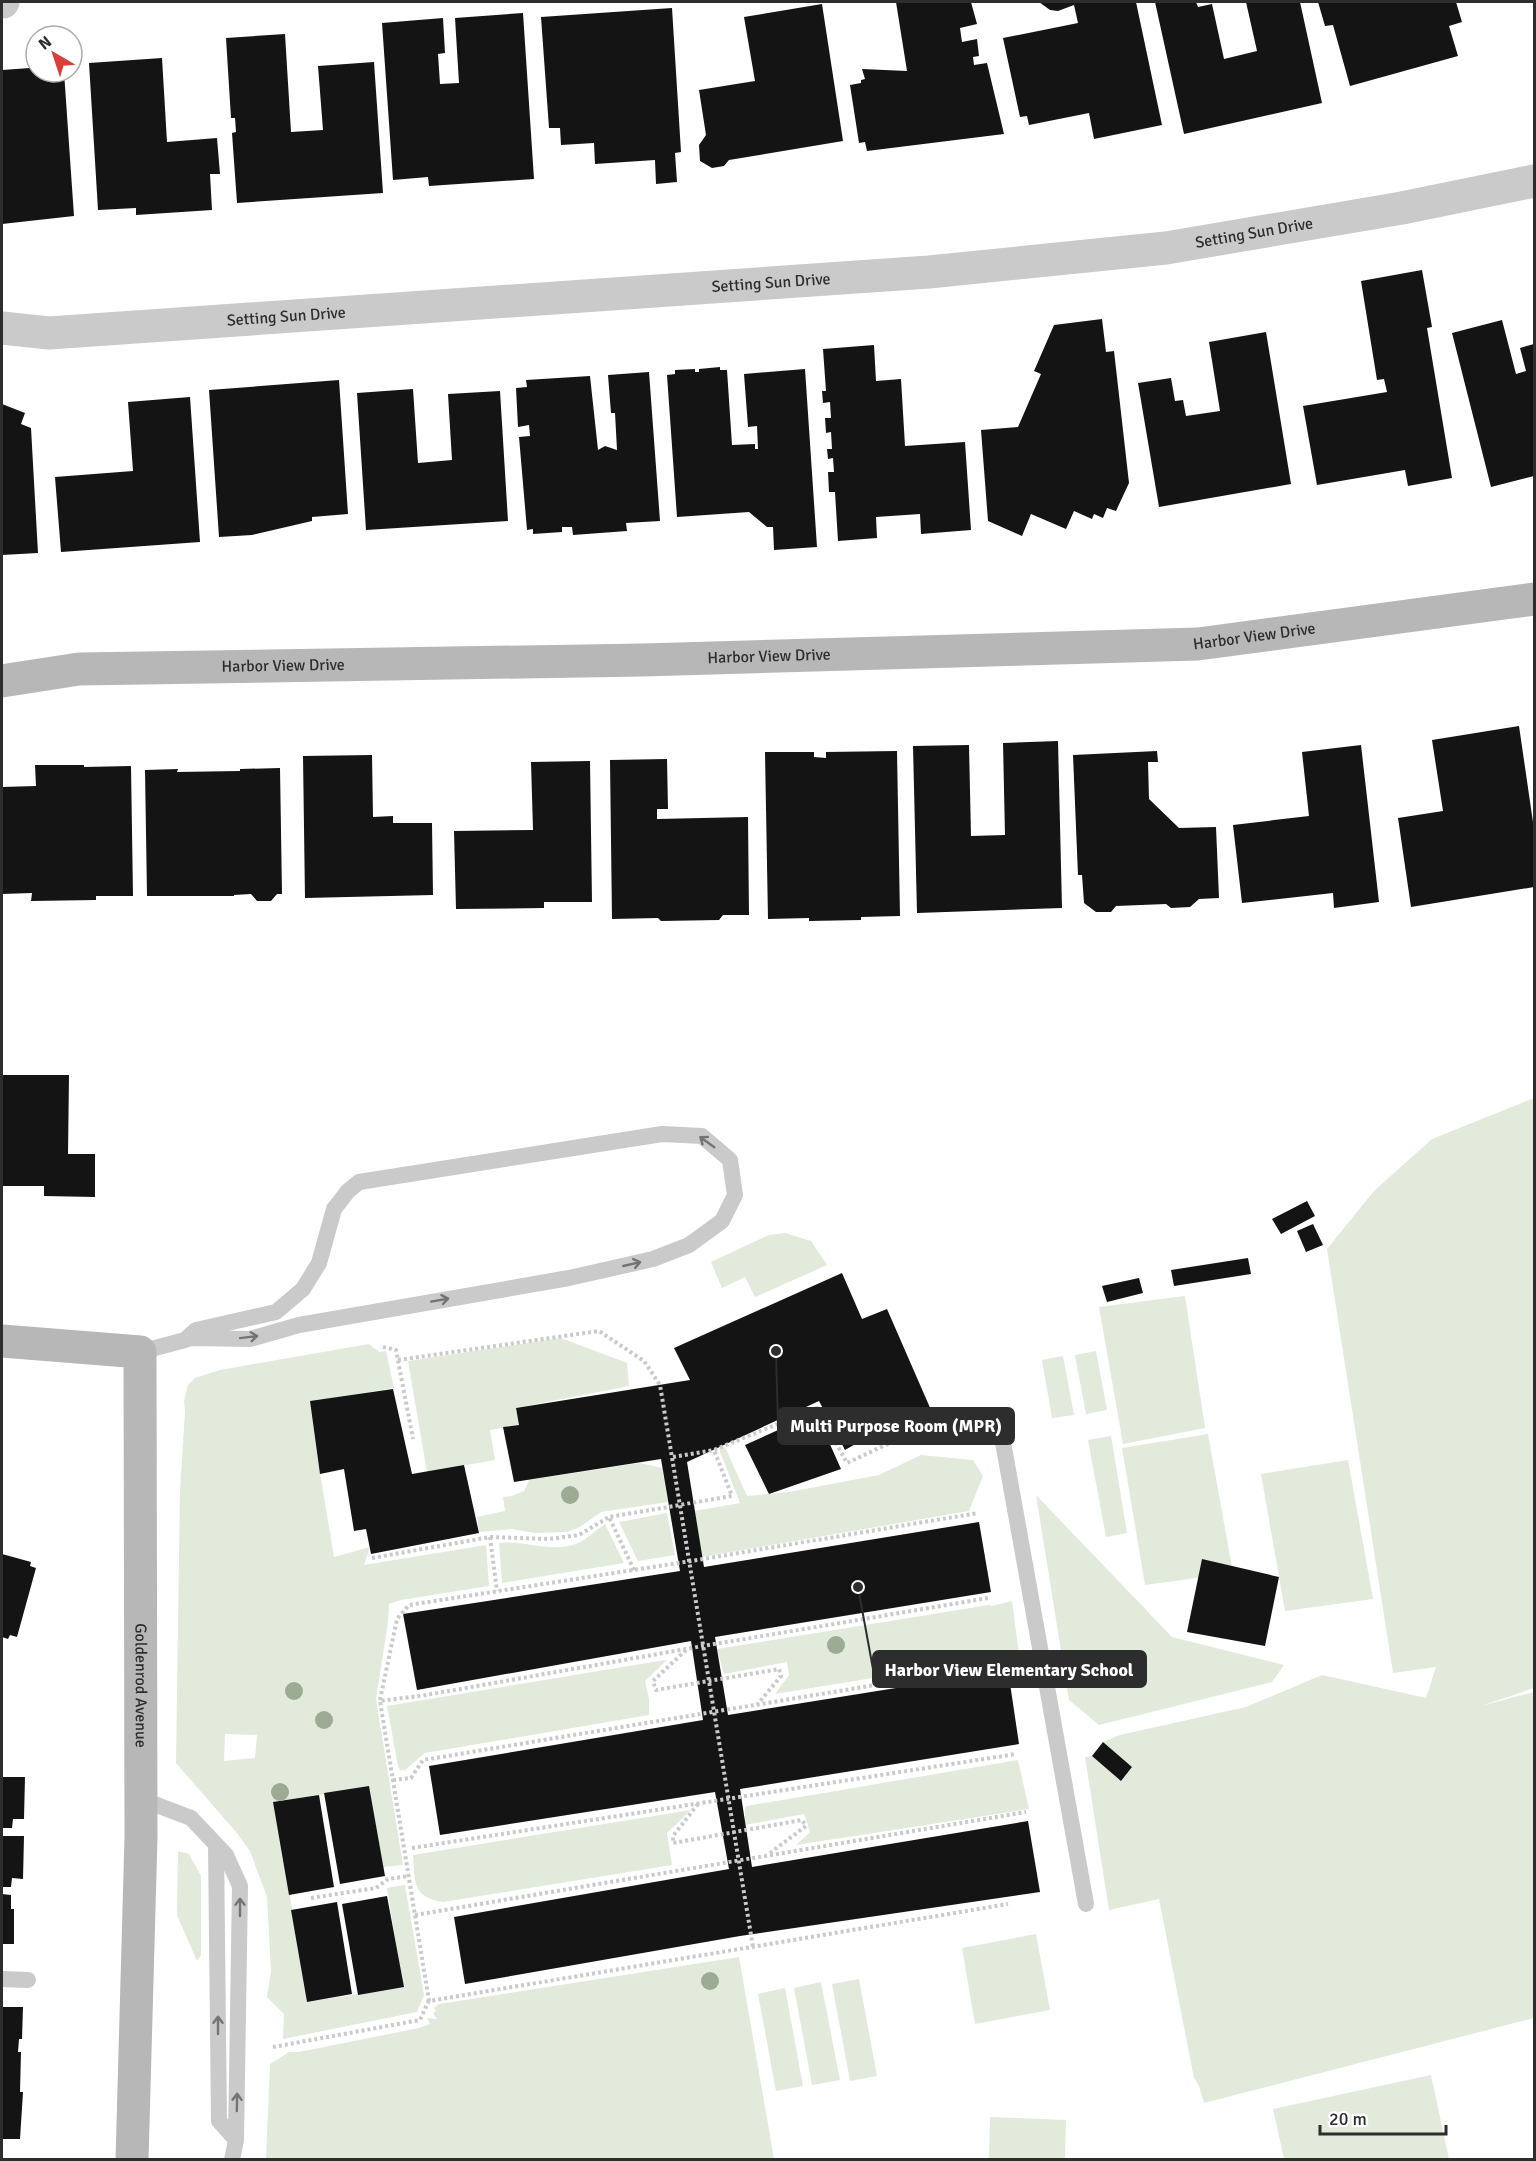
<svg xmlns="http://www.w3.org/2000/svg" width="1536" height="2161" font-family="Signika,sans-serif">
	<rect width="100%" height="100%" fill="#fff"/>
	<path fill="#e2eadc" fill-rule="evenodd" d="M1534,1098V1688L1481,1706L1534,1692V2018L1204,2103L1199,2086L1194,2078L1159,1899L1109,1910L1085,1757L1092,1756L1121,1780L1132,1767L1103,1742L1120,1735L1246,1707L1322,1675L1426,1698L1436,1667L1393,1673L1327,1249L1374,1191L1432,1139Z
		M785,1233L811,1241L827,1265L755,1297L745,1277L722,1288L711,1262L769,1235Z
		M1185,1296L1205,1428L1123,1444L1099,1307Z
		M561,1338L627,1363L629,1386L516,1408L519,1425L490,1430L495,1460L427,1472L408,1361Z
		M369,1344L379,1352L386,1351L394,1388L310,1402L320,1473L334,1557L370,1547L364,1565L486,1545L489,1586L401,1600L389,1604L388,1622L376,1699L403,1865L383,1867L369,1786L275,1803L307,2002L403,1987L387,1888L405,1885L424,1995L417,2012L283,2039L284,2014L267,1997L271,1971L267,1897L250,1851L236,1832L176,1763L180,1491L185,1412L184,1401L188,1385L195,1378L220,1370ZM225,1734L257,1735L255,1758L224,1761Z
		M1096,1351L1107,1410L1086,1414L1075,1355Z
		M1063,1356L1074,1415L1052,1418L1042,1360Z
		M1208,1434L1233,1573L1145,1585L1122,1448Z
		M1111,1436L1127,1533L1106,1537L1088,1440Z
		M725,1447L747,1496L789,1492L879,1475L921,1455L973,1460L983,1476L969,1511L702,1557L695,1511L740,1503L719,1449Z
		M1348,1460L1373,1599L1285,1611L1261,1474Z
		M640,1463L662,1468L668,1502L601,1512L580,1527L567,1532L535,1533L512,1529L479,1532L477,1517L505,1511L503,1497L512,1496L524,1491L529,1480Z
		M1036,1495L1172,1637L1284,1665L1272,1682L1099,1725L1069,1700Z
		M667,1513L675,1555L638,1561L619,1522Z
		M605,1524L624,1563L502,1583L499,1543C524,1540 554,1554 578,1543C587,1539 596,1530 605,1524Z
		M1012,1601L1019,1654L775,1694L789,1675L787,1662L724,1674L717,1649L989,1605L992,1606Z
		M665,1660H667L645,1681L649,1699V1715L425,1753L405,1770H400L398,1766L387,1706Z
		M1018,1760L1029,1809L796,1845L810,1832L804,1814L745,1825V1808L747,1806Z
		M691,1810L667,1833L672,1865L443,1902C412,1897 415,1882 413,1855Z
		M178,1851L189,1854L201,1876V1955L197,1961L177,1915Z
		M1036,1934L1050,2010L975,2024L962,1948Z
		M739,1957L774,2159H266L270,2064L289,2052H299L419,2028L430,2024L427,2018L437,2019L433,2013L436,2011L434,2008L439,2004Z
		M859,1979L877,2076L850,2081L832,1984Z
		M821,1982L840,2080L812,2085L794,1988Z
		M785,1988L803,2086L776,2091L758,1994Z
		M1431,2075L1449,2159H1284L1273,2109Z
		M990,2117L1066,2120L1065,2159H989Z"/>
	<path fill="#141414" d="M896,2H971L977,24L960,28L962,42L977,39L979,56L973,57L974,65L987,63L1004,134L867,151L865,142L859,143L850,85L861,83V80L865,79L862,69L907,71Z
		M1039,2H1136L1162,125L1094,139L1089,113L1029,125L1027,116L1020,117L1003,38L1078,23L1074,5L1058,11L1050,10Z
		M1155,2H1196L1198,7L1212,4L1224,59L1257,51L1246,2H1300L1322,103L1184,134Z
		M1318,2H1456L1462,22L1449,26L1458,56L1350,86L1333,25L1325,26Z
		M822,4L843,141L729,160L724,166L712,168L700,161L699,145L706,135L699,90L755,81L744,17Z
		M672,8L681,152L675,153L677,182L656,184L655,160L595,164L594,143L561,145L560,128H549L541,17Z
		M523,13L534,179L429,186L428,177L393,180L382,23L443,18L445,53L438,54L440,84L459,83L455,18Z
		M285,34L291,132L323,130L318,66L374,62L383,193L237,203L232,133L236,132L235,118H231L226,38Z
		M162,58L167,142L217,138L220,174H210L212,210L136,215V208L98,210L89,63Z
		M30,64H36V72H64L74,216L2,224V70L30,68Z
		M1422,270L1432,327L1427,328L1452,478L1408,486L1405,470L1317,485L1303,406L1387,392L1384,379L1377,380L1361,281Z
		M1102,319L1106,352L1114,351L1129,483L1116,511L1107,508L1103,518L1094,514L1092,519L1074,511L1066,529L1031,514L1022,536L988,521L981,430L1018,427L1041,374L1034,371L1054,325Z
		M1502,320L1516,374L1526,371L1520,348L1534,344V476L1491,487L1452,333Z
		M1266,332L1291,484L1159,507L1138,383L1171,378L1175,401L1183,400L1186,416L1220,411L1209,342Z
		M874,345L876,381L901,379L905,446L965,442L971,530L921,534L920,514L876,517L877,538L838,541L835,492H829L828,472H834L833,458L828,459L827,449H832L831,432L826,433L825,418H831L830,402L823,403L822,391H826L823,349Z
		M720,367V370H727L732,445L755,444V449H758L757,426L748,427L744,374L805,369L817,547L774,550L773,527H767L749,512L677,517L667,375L675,374V370L695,369V372H699V369Z
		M649,372L660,521L626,523L627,531L573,535L572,527H562V532L533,534V529L527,530L519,437L530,436L529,425L518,427L516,388L527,387L526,380L590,376L598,450L605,446L617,450L615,413H611L608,375Z
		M339,380L348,514L312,517V521L252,535L219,537L209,390Z
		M413,389L418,463L452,460L448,394L500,391L508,521L366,530L357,393Z
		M190,397L200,542L61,552L55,477L133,471L128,402Z
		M2,404L25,413L21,424L31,428L38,553L2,555Z
		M1519,726L1534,829V887L1411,907L1398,818L1443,811L1432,740Z
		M1058,741L1062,908L917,913L913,746L969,745L971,836L1005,835L1003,743Z
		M1361,745L1379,902L1334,908L1333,893L1242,903L1233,825L1309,816L1302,752Z
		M897,751L900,916L861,917V920L809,921V918L768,919L765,752H814V757L826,758V752Z
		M1157,751L1158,762H1148L1149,799L1179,828L1216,827L1219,898L1199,899L1190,907L1171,908L1166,904L1116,906L1111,912H1096L1084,903L1082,875H1078L1073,755Z
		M372,755L373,817L393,816V823H432L433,895L305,898L303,756Z
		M667,759L668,809H657V819L748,817L749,915H723L719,920L661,921L658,918L612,919L610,760Z
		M590,761L592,902H544V908L456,909L454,831L533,830L531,762Z
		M35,765H84V767L131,766L133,896H96V900L31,901L32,893L2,894V787L36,786Z
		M280,768L282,894H277L271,901H257L251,894L234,895V896H147L145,770L178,769L177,772L240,771V769Z
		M2,1075H69L68,1154H95V1197L44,1196V1186H2Z
		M1307,1201L1315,1216L1281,1234L1272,1219Z
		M1313,1224L1323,1245L1306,1252L1297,1231Z
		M1248,1258L1251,1274L1174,1286L1171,1270Z
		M842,1273L862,1319L887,1309L931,1410L864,1439L845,1450L819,1401L687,1462L704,1567L979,1522L991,1592L715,1637L728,1715L1008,1670L1019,1744L740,1789L752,1867L1028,1821L1040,1892L740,1936L465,1984L454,1917L729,1869L715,1792L440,1835L429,1766L703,1720L691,1641L417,1690L403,1614L680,1571L661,1459L514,1482L503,1427L519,1425L516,1408L690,1380L674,1348Z
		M1139,1278L1143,1293L1107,1302L1102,1286Z
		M393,1389L412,1474L464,1465L479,1533L371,1554L366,1529L354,1531L344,1469L320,1474L310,1401Z
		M816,1413L841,1469L769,1494L745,1445Z
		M2,1554L31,1562L30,1566L36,1568L17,1637L10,1635L8,1639L2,1637Z
		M1202,1559L1279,1577L1265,1646L1187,1632Z
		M1103,1742L1132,1767L1121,1781L1092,1756Z
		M2,1777H25L24,1819H13L12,1828H2Z
		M369,1786L385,1876L340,1884L324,1793Z
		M319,1795L334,1887L289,1895L273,1802Z
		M2,1836H24L23,1879L12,1878L11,1887H2Z
		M2,1894L11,1895V1909H14V1944H2Z
		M387,1896L404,1987L358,1995L342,1904Z
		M337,1902L352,1994L307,2002L291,1910Z
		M2,2007H23L22,2039H19L18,2052H21L20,2092H23L20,2139H2Z"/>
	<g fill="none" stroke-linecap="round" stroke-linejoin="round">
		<path stroke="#cacaca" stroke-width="4" stroke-dasharray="3 3" stroke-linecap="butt" d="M383,1347L396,1350L413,1439
			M398,1360L599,1331L644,1361L660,1385L753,1947
			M673,1457L714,1450L817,1408L847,1463L894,1441L969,1426
			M490,1537L497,1591
			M372,1558L490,1537L549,1539L579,1535L609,1517
			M634,1570L609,1517L732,1496L714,1450
			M988,1598L703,1646L426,1695L380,1701L429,2001L1008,1904
			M686,1650L653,1681L656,1690L779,1669L781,1676L757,1705
			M380,1700L397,1619L409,1605L691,1561L978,1513
			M393,1780L411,1778L423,1760L1008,1663
			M698,1804L673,1836V1843L802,1820L806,1826L770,1853
			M412,1848L1016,1754
			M311,1898L376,1888L388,1879L409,1876
			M415,1915L1026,1812
			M273,2047L420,2020L429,2000"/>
		<path stroke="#cacaca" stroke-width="16" d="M140,1352L185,1340L191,1338L250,1339L299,1325L569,1278L653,1259L689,1245L722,1221L735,1195L730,1160L702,1136L662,1134L359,1182L348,1191L334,1209L319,1263L303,1289L276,1312L196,1330L185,1340
			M999,1420L1086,1904
			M141,1799L191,1818L226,1855L240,1886L236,2140L232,2160
			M216,1845L219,2121L236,2140
			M2,1979L28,1980"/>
		<g stroke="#cacaca" stroke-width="33">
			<path d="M2,2H3"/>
			<path id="s1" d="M2,328L49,333L929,272L1166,248L1402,208L1534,181"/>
		</g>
		<g stroke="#b7b7b7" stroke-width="33">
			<path id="s2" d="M2,681L79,669L643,660L1198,644L1534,599"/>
			<path id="s3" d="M2,1341L140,1352L141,1837L132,2160"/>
		</g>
	</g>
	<g fill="#9dab94">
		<circle cx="570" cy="1495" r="9"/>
		<circle cx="836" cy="1645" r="9"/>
		<circle cx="294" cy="1691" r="9"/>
		<circle cx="324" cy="1720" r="9"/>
		<circle cx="280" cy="1792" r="9"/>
		<circle cx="710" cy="1981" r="9"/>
	</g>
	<defs><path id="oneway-shaft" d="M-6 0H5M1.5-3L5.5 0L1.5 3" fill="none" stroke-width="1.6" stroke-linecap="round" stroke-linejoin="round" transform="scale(1.5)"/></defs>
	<g stroke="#747474">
		<use href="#oneway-shaft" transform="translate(707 1142) rotate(-144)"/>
		<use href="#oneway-shaft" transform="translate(632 1264) rotate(-13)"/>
		<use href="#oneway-shaft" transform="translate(440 1300) rotate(-10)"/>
		<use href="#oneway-shaft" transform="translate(249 1337) rotate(-7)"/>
		<use href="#oneway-shaft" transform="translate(240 1907) rotate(-90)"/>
		<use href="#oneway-shaft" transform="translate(218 2025) rotate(-90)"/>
		<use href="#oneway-shaft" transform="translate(237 2102) rotate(-89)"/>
	</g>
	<g text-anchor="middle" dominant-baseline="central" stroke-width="6" stroke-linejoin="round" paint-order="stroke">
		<g font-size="16" fill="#2d2d2d" stroke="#fff">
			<text stroke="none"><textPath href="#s1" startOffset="1257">Setting Sun Drive</textPath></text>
			<text stroke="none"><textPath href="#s1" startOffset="771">Setting Sun Drive</textPath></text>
			<text stroke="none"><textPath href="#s1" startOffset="285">Setting Sun Drive</textPath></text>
			<text stroke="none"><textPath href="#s2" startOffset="1254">Harbor View Drive</textPath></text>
			<text stroke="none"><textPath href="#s2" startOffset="768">Harbor View Drive</textPath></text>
			<text stroke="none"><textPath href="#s2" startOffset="282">Harbor View Drive</textPath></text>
			<text stroke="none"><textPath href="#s3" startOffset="472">Goldenrod Avenue</textPath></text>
		</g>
	</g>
	<path fill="none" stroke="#2d2d2d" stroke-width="2" d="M776 1351L778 1426M858 1587L873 1669"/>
	<g fill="#2d2d2d" stroke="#fff" stroke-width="2">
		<circle cx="776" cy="1351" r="6"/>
		<circle cx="858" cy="1587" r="6"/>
	</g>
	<g fill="#2d2d2d" stroke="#2d2d2d" stroke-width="2">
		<rect x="778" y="1408" width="236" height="36" rx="6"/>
		<rect x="873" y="1651" width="273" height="36" rx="6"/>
	</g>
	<g font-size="18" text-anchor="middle" font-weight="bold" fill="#fff">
		<text x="896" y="1432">Multi Purpose Room (MPR)</text>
		<text x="1009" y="1676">Harbor View Elementary School</text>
	</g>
	<rect width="1536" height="2161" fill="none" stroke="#2d2d2d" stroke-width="6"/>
	<g transform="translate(54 54) rotate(321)"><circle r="28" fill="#ffffff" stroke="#ababab" stroke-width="1.5"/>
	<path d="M0-4.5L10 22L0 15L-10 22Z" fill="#db3e38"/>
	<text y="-9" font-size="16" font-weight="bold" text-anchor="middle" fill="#2d2d2d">N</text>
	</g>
	<path d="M1320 2125v9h126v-9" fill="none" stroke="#2d2d2d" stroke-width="3"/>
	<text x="1329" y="2125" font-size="18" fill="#2d2d2d" stroke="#ffffff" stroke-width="4.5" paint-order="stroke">20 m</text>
</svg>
